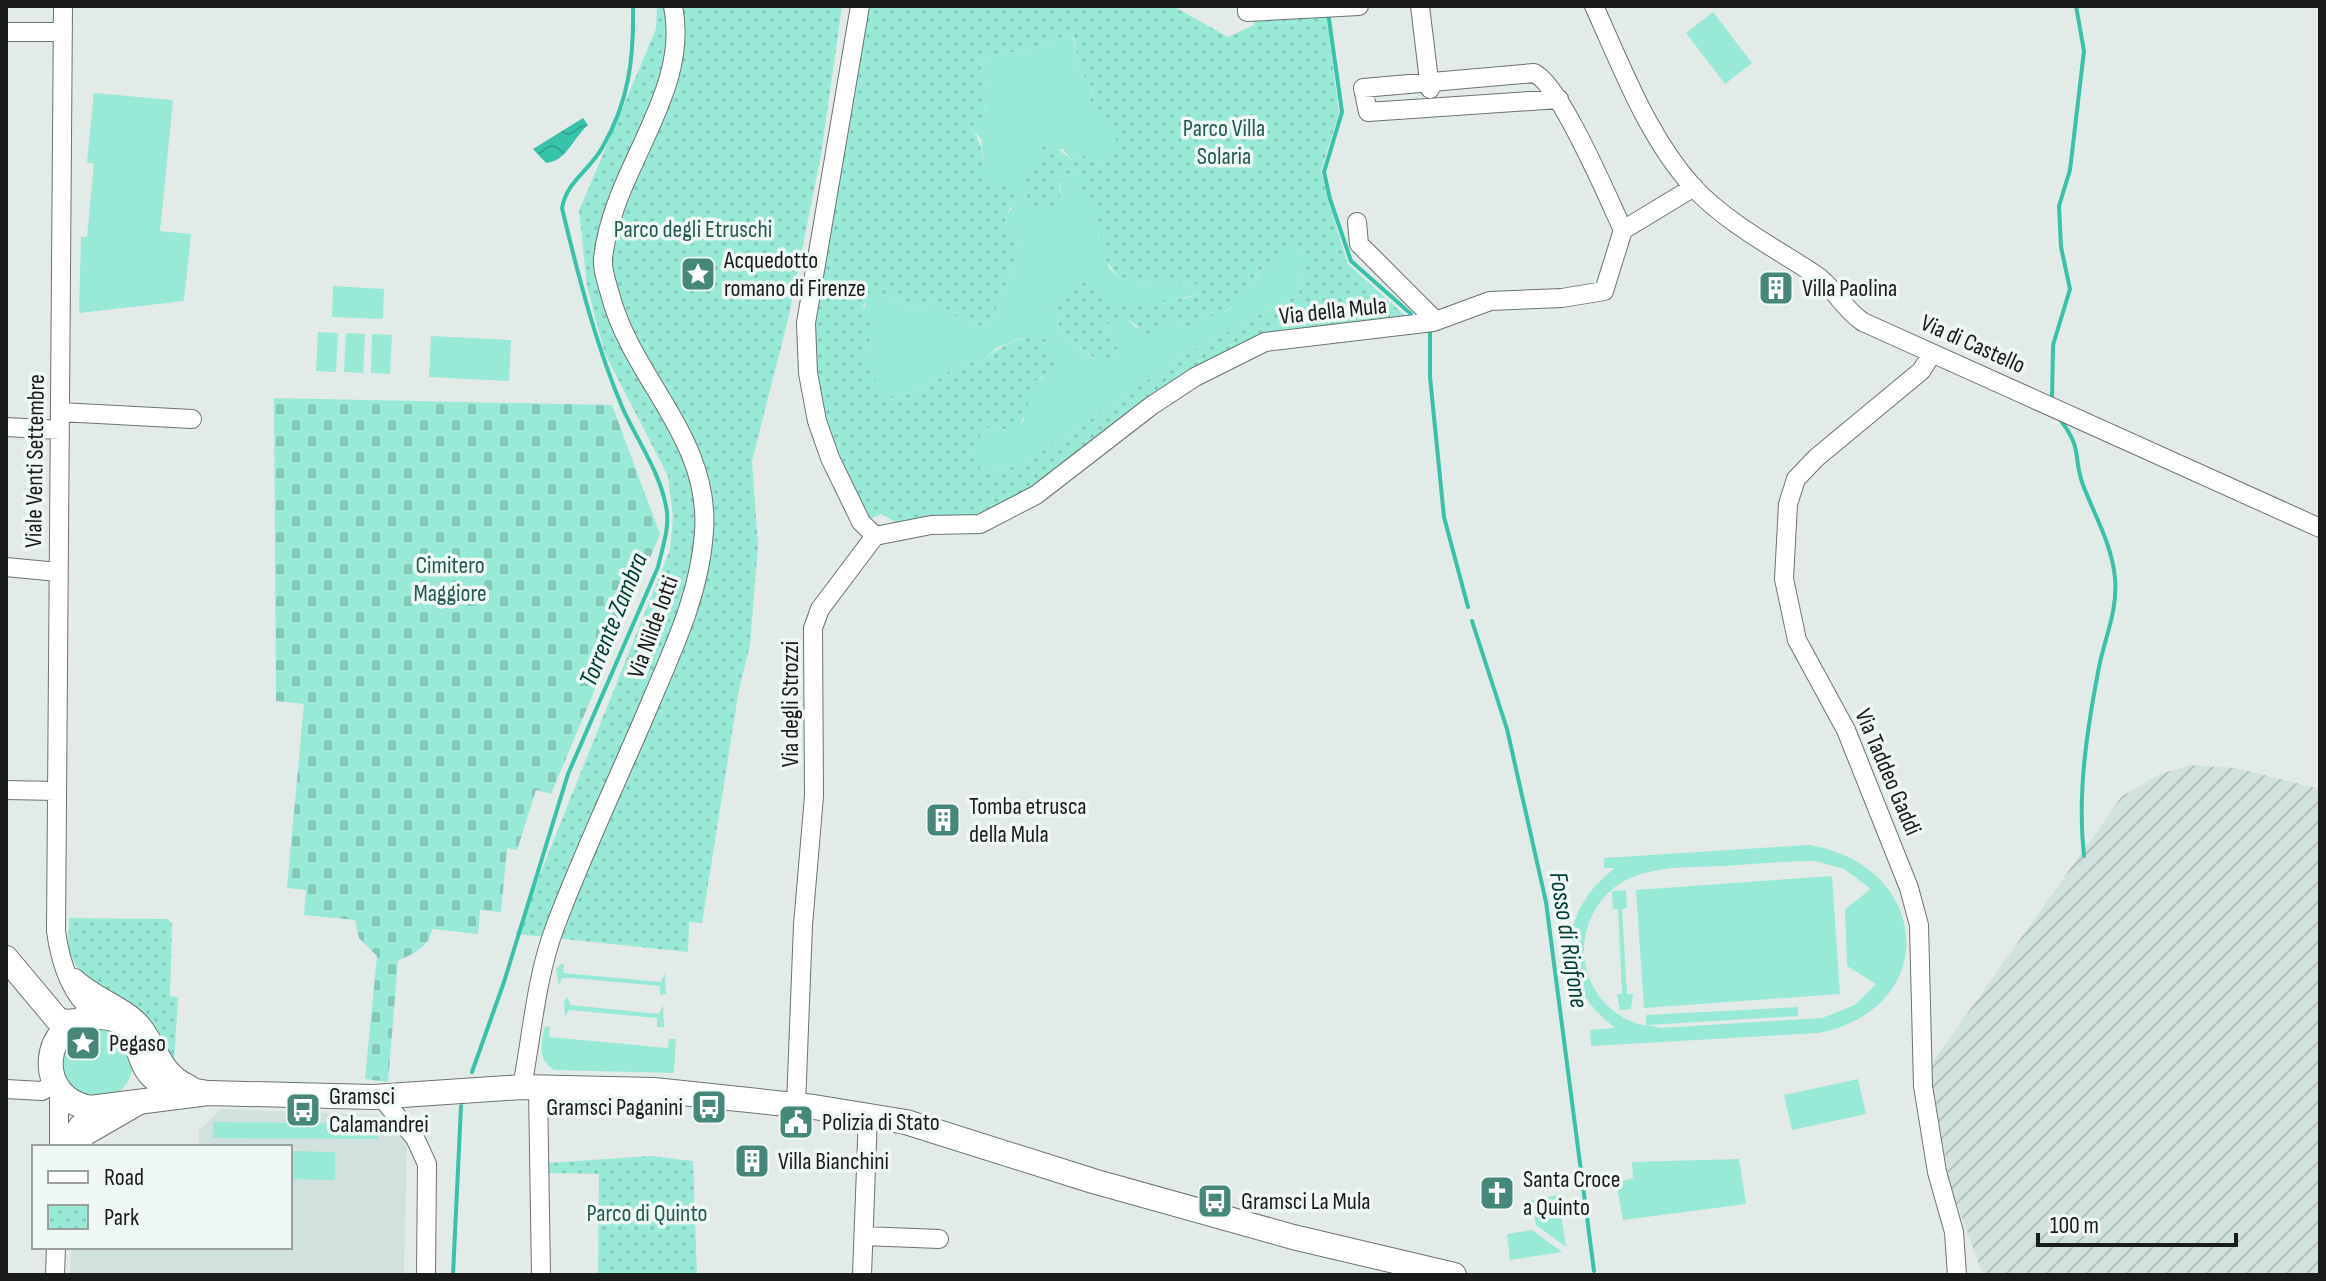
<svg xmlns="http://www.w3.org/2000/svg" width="2326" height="1281" font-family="'Sofia Sans Condensed',sans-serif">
	<defs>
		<pattern id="industrial-furrows" width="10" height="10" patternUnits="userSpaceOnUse" patternTransform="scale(2)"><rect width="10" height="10" fill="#d1e2de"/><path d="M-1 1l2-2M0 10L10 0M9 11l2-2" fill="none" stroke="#b3c1be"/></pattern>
		<pattern id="cemetery-stones" width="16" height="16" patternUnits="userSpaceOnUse" patternTransform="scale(2)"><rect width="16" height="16" fill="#98e9d6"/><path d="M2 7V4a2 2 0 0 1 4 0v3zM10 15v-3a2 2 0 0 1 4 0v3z" fill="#82c7b7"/></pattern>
		<pattern id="park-dots" width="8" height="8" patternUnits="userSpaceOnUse" patternTransform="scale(2)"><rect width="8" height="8" fill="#98e9d6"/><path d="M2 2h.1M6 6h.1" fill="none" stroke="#82c7b7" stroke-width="1.8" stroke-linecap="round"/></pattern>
		<pattern id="water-waves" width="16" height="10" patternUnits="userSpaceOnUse" patternTransform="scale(2)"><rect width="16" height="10" fill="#36c3aa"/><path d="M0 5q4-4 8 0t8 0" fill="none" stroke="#2fa792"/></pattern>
	</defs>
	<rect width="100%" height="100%" fill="#e3ebe9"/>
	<path fill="#d1e2de" d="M221,1109L376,1115L407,1144L404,1275H70L71,1247H290V1147H199V1131Z"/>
	<path fill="url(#industrial-furrows)" d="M2190,765L2236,768L2320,789V1275H1983L1951,1188L1927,1070L2122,796L2160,774Z"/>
	<path fill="#98e9d6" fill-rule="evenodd" d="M1713,12L1752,63L1725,84L1686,33Z
		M1065,35L1073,37L1079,68L1092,88C1087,114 1112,128 1123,148L1099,164L1083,155L1071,160L1063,149H1039L1061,195L1059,177L1080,172L1095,201L1109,268L1118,277L1131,281L1198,284L1201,288L1199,295L1140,305L1112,306L1106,300L1054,306L1061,332L1094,359L1112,361L1118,350L1105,325L1125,316L1136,328L1170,319L1189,329L1199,319L1229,310L1270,260L1285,250L1296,248L1301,252L1303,284L1298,295L1182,356L1076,430L1019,466L983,473L971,451L985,428L1000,427L1005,431L1023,422L1033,381L1043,378L1025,337L996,348L981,363L965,361C940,377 911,400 881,396L866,359L871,331L864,301C882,293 892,292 906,307L937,303L969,324L982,327L992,319L1023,241L1006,225L1005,217L1012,208L985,174L981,139L971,129L975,121L985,117L987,82L978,62C1005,49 1039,53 1065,35Z
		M94,93L173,100L160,231L191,234L184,301L79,313L81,237H87L94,164L87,162Z
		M333,286L384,289L383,319L332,317Z
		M318,332L338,333L336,372L316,371Z
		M346,333L365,334L363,373L344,372Z
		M372,334L392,335L390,374L371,373Z
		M431,336L511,340L509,381L429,377Z
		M1809,845C1932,865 1942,1008 1819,1033L1591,1046L1590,1030L1615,1028C1556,983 1555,913 1615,868H1604V858ZM1815,861L1844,869L1871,889L1845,909L1847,966L1876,984L1855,1005L1822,1018L1660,1028L1647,1025L1798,1016V1007L1646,1015V1026C1618,1020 1594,999 1587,971C1581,951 1584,930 1594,912C1621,863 1676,868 1724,866C1754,864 1785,861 1815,861Z
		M1832,876L1840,994L1644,1008L1636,890Z
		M1626,890L1627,908L1622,909L1627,994H1633L1631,1009L1620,1010L1617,994H1622L1618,909H1613L1612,891Z
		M561,964H564L563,973L661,982L665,973L666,994L660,995V986L571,978H562L559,985L556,969Z
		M568,997L570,1005L659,1014L663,1005L664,1027H657V1018L569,1010L565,1017L564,1001Z
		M545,1026L550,1027L549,1037L668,1048L669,1039H676L674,1073L554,1070C537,1058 541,1044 545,1026Z
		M61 1063a36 36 0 1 1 72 0a36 36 0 1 1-72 0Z
		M1858,1079L1866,1114L1792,1130L1784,1095Z
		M213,1122L378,1124V1139L213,1138Z
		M290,1151L335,1152V1180L290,1179Z
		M1739,1159L1746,1204L1623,1220L1616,1183L1633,1178L1632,1162Z
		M1558,1195L1566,1247L1536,1225L1531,1200Z
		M1532,1230L1562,1252L1510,1260L1507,1234Z"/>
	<path fill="url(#cemetery-stones)" d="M274,398L612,405L660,534L551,794L536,790L517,850L507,848L501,912L480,910L478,934L432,929C430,946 413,955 398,960L388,1082L365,1079L377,956L359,938L355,920L304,915L306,890L287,888L304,704L276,701Z"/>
	<path fill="url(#park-dots)" fill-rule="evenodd" d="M657,6H842L821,155L789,315L752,461L758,545L750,645L739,689L702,923L689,922L688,952L516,934L670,550L673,517L668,476L605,354L587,286L579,211L656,29Z
		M860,6H1173L1228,37L1254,25L1255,15L1326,10L1339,113L1321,171L1329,204L1348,264L1411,321L1260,336L1033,492L975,520L905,528L882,514L861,522L817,421L811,286ZM1065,35L1074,37L1079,68L1092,88L1090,107L1122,148L1099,164L1083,155L1071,160L1052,143L1039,149L1036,168L1025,176C1023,196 1031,208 1050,212L1060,206L1059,177L1080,172L1081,188L1095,201L1105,258L1118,277L1131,281L1197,284L1201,288L1199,295L1187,298L1112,306L1090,284L1078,282L1069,287L1054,306L1061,332L1100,363L1112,361L1118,350L1105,325L1125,317L1148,335L1162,329V321L1170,319L1189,329L1196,328L1199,319C1208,316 1223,314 1230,308C1252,288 1264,253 1296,248L1301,252L1303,284L1298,295L1182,356L1076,430L1019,466L983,473L971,451L985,428L1000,427L1010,433C1026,425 1030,399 1033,382L1059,368L1051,357L1048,342L1037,335C1016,339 996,347 981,363L965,361C940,377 911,400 882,396L866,359L874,316L863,306L865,301C882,293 893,292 906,307L937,303L969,324L982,327L992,319L1023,241L1006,225L1005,218L1018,193L1007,183H992C979,167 987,146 971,129L975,121L985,117L987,82L978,62C1005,49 1039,53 1065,35Z
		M69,918L168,919L172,924L170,996L178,997L174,1065L76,966L68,950Z
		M651,1156L693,1161L697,1275H598L599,1174L546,1173L547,1163Z"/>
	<path fill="url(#water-waves)" d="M583,118L588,125C573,138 566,162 546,163L533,149Z"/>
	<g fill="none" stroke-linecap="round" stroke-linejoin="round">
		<path stroke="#36c3aa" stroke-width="4" d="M1328,12L1342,112L1324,172L1330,199L1351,261L1411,314
			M1430,327V377L1444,517L1468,607
			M2052,400L2053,345L2070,289L2061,247L2059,206L2070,170L2084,51L2076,6
			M2059,418C2084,451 2072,454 2083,485C2095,516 2112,545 2115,578C2118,610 2105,637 2099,667C2087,729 2077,794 2084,856
			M1472,621L1507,729L1546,902L1594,1271
			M472,1072L504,982L568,774L658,567C662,549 669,530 667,512C662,475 638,442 623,409C596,346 578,275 562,208C567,181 589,171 602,148C629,102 634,58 633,6
			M453,1275L461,1106"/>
		<defs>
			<path id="minor" d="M63,6L56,931C60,961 72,1004 103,1017
				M860,6L806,323L808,373L817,421L830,458L861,522L875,536
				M1247,6V12L1359,6
				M1420,6L1430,89
				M1594,6C1622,67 1647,136 1693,187C1728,224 1775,248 1816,275C1834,287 1843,309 1863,322L2320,528
				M6,32H63
				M1559,99L1368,112L1363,88L1534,73C1560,84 1608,198 1623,230
				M1357,222L1359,244L1431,316L1433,322
				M1932,354L1921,371L1816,458L1796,479L1788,504L1784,579L1797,640L1846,730L1909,888L1919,925L1923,1086L1937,1172L1954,1232L1957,1275
				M60,412L192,419
				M6,427L60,430
				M875,536L931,525L980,524L1036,495L1151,406L1195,377L1265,342L1433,322L1490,301L1562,298L1604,291L1623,230L1694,187
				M6,567L58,572
				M6,790L57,791
				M75,978C95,997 124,1005 141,1024C160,1047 161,1072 191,1085
				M522,1087C532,1035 536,977 555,927C584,850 620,775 652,699C675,645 700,592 704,532C711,438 632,379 610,294C607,283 602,270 603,259C612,169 691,94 673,6
				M538,1088L541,1275
				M6,1089L42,1091L53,1084
				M59,1092V1147
				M381,1097L415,1138L427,1164L426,1275
				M796,1105L803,925L814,796L813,628L820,609L875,536
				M64,1147L78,1125L99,1108
				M76,1147L88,1135L140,1105
				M864,1236L939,1239
				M55,1275L56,1247
				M862,1275L868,1115"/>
			<path id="major" d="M6,958L57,1019L64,1022L78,1021
				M208,1093C191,1090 168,1089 154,1078C131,1059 145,1015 95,1017C42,1019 32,1097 90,1108L208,1093L373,1097L522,1087L654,1090L814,1107L906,1122L1093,1181L1293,1237L1454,1275"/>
		</defs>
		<use href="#minor" stroke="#6c7371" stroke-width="20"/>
		<use href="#major" stroke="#6c7371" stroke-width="26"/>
		<use href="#minor" stroke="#fff" stroke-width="18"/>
		<use href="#major" stroke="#fff" stroke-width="24"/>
	</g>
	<defs>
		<symbol id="sight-square" viewBox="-11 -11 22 22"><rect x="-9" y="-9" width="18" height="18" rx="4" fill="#458779" stroke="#f0f8f6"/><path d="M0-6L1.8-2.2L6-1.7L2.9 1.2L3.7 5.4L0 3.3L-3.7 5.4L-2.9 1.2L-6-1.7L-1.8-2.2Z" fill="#fff"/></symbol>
		<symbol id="building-square" viewBox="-11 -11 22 22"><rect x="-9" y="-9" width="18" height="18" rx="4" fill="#458779" stroke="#f0f8f6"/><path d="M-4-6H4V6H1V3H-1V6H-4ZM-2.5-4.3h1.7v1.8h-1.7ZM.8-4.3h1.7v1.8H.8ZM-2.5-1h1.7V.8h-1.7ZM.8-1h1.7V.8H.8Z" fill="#fff"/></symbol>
		<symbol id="bus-square" viewBox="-11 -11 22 22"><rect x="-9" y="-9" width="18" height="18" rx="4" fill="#458779" stroke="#f0f8f6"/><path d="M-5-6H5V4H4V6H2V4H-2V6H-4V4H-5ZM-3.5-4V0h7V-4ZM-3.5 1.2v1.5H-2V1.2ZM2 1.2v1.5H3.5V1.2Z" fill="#fff"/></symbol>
		<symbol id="civic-square" viewBox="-11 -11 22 22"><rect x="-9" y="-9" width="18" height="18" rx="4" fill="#458779" stroke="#f0f8f6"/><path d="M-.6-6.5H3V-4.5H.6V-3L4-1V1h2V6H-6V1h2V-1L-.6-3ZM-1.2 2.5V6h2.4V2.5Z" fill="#fff"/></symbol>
		<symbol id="church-square" viewBox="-11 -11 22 22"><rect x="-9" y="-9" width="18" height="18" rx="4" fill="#458779" stroke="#f0f8f6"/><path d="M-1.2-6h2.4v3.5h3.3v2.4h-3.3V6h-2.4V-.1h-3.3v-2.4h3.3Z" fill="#fff"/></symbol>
	</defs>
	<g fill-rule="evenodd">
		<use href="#sight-square" x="678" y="254" width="40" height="40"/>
		<use href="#building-square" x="1756" y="268" width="40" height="40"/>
		<use href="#building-square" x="923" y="800" width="40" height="40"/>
		<use href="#sight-square" x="63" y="1023" width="40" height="40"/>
		<use href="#bus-square" x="689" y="1087" width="40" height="40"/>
		<use href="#bus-square" x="283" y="1090" width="40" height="40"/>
		<use href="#civic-square" x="776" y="1102" width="40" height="40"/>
		<use href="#building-square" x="732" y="1141" width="40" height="40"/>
		<use href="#church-square" x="1477" y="1173" width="40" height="40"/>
		<use href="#bus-square" x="1195" y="1181" width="40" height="40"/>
	</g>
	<g text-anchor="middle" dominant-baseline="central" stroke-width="7" stroke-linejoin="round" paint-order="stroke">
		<g font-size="24" fill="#245b50" stroke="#f0f8f6">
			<text x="1224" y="128">Parco Villa<tspan x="1224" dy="28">Solaria</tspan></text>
			<text x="693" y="229">Parco degli Etruschi</text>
			<text x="450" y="565">Cimitero<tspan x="450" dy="28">Maggiore</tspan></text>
			<text x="647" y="1213">Parco di Quinto</text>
		</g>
		<g font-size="24" fill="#191c1b" stroke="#f0f8f6" text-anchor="start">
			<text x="724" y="260">Acquedotto<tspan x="724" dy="28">romano di Firenze</tspan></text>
			<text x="1802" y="288">Villa Paolina</text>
			<text x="969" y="806">Tomba etrusca<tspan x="969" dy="28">della Mula</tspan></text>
			<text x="109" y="1043">Pegaso</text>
			<text x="329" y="1096">Gramsci<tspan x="329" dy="28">Calamandrei</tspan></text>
			<text x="683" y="1107" text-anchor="end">Gramsci Paganini</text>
			<text x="822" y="1122">Polizia di Stato</text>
			<text x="778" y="1161">Villa Bianchini</text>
			<text x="1523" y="1179">Santa Croce<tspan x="1523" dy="28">a Quinto</tspan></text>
			<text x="1241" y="1201">Gramsci La Mula</text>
		</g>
		<g font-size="24" fill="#191c1b" stroke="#f0f8f6">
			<text transform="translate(1333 311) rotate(-6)">Via della Mula</text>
			<text transform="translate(1973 344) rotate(24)">Via di Castello</text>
			<text transform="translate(35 461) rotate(-89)">Viale Venti Settembre</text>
			<text transform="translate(653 627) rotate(-70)">Via Nilde Iotti</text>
			<text transform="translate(790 704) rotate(-90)">Via degli Strozzi</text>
			<text transform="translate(1888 772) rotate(67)">Via Taddeo Gaddi</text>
		</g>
		<g font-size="26" font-style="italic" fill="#003e34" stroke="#f0f8f6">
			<text transform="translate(614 620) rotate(-68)">Torrente Zambra</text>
			<text transform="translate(1568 940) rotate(81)">Fosso di Riafone</text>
		</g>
	</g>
	<rect width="2326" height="1281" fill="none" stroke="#191c1b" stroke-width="16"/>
	<rect x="32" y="1145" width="260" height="104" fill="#f0f8f6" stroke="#9aa09e" stroke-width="2"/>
	<rect x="48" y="1171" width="40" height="12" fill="#ffffff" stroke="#9aa09e" stroke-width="2"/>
	<text x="104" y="1185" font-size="24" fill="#191c1b">Road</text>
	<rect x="48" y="1205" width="40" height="24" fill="url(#park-dots)" stroke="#9aa09e" stroke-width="2"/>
	<text x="104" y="1225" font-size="24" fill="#191c1b">Park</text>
	<path d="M2038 1233v12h198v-12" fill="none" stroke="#191c1b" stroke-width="4"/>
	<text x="2050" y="1233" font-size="24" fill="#191c1b" stroke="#f0f8f6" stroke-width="6" paint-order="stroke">100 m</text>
</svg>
